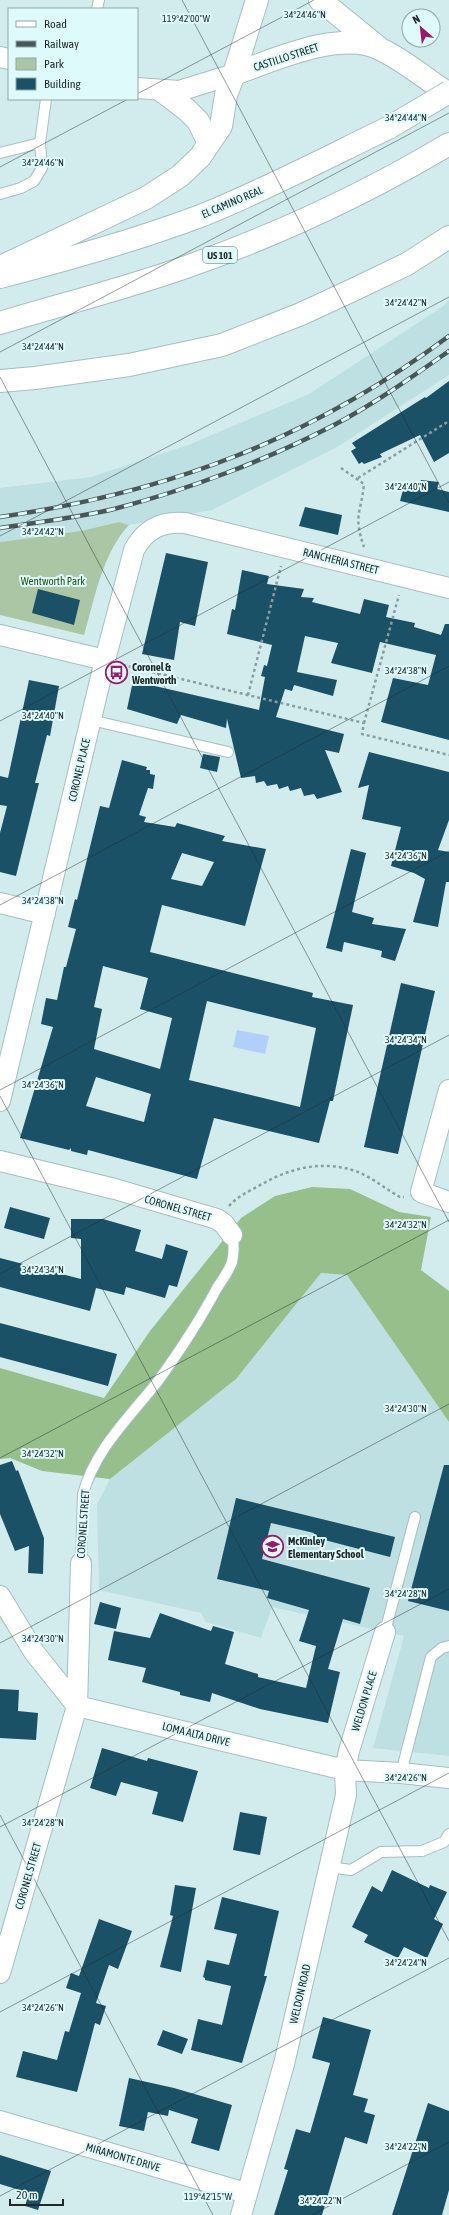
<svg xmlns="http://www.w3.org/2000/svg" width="449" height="2215" font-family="'Asap Condensed',sans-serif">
	<rect width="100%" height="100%" fill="#d2eced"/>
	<path fill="#bee0e2" d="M449,300V375L337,447L212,510L129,525L119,522L81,531L0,542V488L91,477L188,445L309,394L442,307Z
		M321,1273L347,1275L449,1422V1756L373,1748L404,1636L272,1607L261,1638L206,1622L201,1613L99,1590L97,1504L110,1479L236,1379Z"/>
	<path fill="#abc6a5" d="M119,522L129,525C102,554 95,598 84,635L0,615V542L81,531Z"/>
	<path fill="#96bf8c" d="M312,1187L350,1189L399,1212L431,1217L421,1270L449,1291V1422L347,1275L321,1273L236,1379L110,1479L42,1471L10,1458L0,1459V1368L104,1398L150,1331L241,1218L275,1196Z"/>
	<path fill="#b3cff9" d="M237,1030L269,1036L265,1054L233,1047Z"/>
	<path fill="#1b5167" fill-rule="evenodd" d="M449,381V453L434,462L420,435L380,454L382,457L364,464L362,462L359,464L351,451L356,448L352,443L425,397L426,398Z
		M421,480L439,482L437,489L449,492V512L400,501L404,486L418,489Z
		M305,507L342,515L338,535L299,526Z
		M166,553L208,562L195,626L180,622L174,660L142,654Z
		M242,570L269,576L267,584L304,589L301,597L314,598L312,602L360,614L364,599L389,605L386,617L415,623L414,627L441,635L445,624H449V740L381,722L393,678L428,685L436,655L380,642L372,673L331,663L338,643L305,636L297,672L337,680L333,696L294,685L292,691L285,689L276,717L344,734L339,753L325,750L342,792L317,799L314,794L304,796L301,788L290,791L288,786L279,789L277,784L267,786L264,781L256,783L255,776L241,778L227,719L226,728L181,715L177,724L127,709L133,681L259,710L265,677L261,676L264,665L267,666L272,645L227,634L232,609L235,610Z
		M38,589L80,600L74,625L32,613Z
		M29,680L59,686L50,736L47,735L35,783H39L16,876L0,872V833L7,806L0,805V776L8,778Z
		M369,752L449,772V820L438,850L449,852V882H446L438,927L413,922L425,879L414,873L391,866L401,827L362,819L369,785L358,788Z
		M203,754L220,757L217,772L200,768Z
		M122,760L147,767L146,770H150V774L155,775L153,789L148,788L139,815L146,817L144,822L175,827L177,823L225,836L222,841L266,849L245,926L162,905L150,952L313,993L312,997L353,1005L333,1101H330L319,1143L214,1118L197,1179L88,1150L87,1155L71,1151V1148L69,1150L20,1138L53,1027L41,1024L46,998L57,1000L64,967H66L76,929L68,927L75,899L77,900L100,806L109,808ZM182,853L214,862L202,886L171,879ZM103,966L148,978L140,1009L172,1018L160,1069L94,1049L102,1009L94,1007ZM207,1001L316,1028L300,1107L189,1080ZM96,1077L151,1094L144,1122L86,1106Z
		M351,849L366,853L352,912L374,918L372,924L406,929L395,961L381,957L382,951L344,942L342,952L326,948Z
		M401,983L435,991L398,1154L364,1147Z
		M10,1207L50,1218L44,1239L4,1228Z
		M71,1219H103L141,1230L135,1251L162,1259L166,1244L188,1251L177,1287L169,1285L165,1298L126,1287L124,1295L96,1288L90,1311L0,1287V1258L81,1279V1239L71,1238Z
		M0,1323L117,1354L108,1386L0,1357Z
		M12,1461L16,1471L18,1470L44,1538L43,1574L28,1573L29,1546L15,1551L0,1514V1465Z
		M444,1465H449V1611L408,1601Z
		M236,1498L395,1537L390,1557L313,1537L314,1533L271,1523L262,1559L370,1588L360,1624L343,1619L328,1669L340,1672L328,1723L260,1709L212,1693L210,1702L180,1695V1692L142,1682L146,1668L108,1660L114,1631L150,1638L160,1613L211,1631L213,1626L234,1632L225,1664L258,1674V1677L306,1688L316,1646L299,1641L309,1610L267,1598L269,1591L217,1579Z
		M100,1602L121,1608L116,1629L94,1624Z
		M0,1689L19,1690L18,1711L38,1713L36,1740L0,1738Z
		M102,1748L147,1761L148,1758L198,1771L183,1822L152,1814L158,1792L121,1782L116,1796L90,1788Z
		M240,1812L267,1817L260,1855L233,1850Z
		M392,1870L429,1888L430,1885L447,1892L434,1919L443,1924L427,1958L404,1947L398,1958L364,1942L368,1935L352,1927L372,1886L382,1892Z
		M175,1885L196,1888L181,1972L160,1967L173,1916L170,1915Z
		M222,1897L279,1911L264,1976H267L242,2063L191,2050L198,2019L222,2025L231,1986L205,1980V1978L203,1977L207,1960L229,1965L237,1934L214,1929Z
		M99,1919L132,1931L118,1969L109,1965L96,2003L106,2006L100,2025L95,2023L77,2092L16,2077L23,2051L57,2060L65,2031L69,2032L81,1993L66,1988L71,1973L79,1976Z
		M323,2017L371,2030L353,2095L368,2099L364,2112L375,2115L367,2144L345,2137L322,2215H274L288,2170L284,2169L296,2129L310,2133L330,2063L312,2058Z
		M163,2030L188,2039L182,2054L157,2045Z
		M129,2078L174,2088L232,2105L219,2151L191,2143L198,2119L169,2110L168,2116L148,2112L144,2131L119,2126Z
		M428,2103L449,2111V2190L442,2215H392Z
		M0,2155L51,2171L38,2210L25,2206L29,2193L0,2184Z"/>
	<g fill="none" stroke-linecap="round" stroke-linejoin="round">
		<defs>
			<path id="service" d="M97,9L99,0
				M0,153L40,143
				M0,194L21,188L34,181L42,168L40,143L46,99
				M91,720L228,752
				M81,1563L83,1494C95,1449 130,1417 158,1381C179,1352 200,1320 217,1288C222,1280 229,1271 232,1262C234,1253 234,1243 232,1235
				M385,1632L415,1517
				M401,1773L431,1657L442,1648L449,1646
				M329,1867L351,1870L381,1852L422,1851L444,1842L449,1834"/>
			<path id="minor" d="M0,57L9,59
				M137,88L179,91L234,74
				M0,635L105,660
				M0,903L45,914
				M449,1090L421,1192L449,1202
				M0,1101L105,660L134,550C145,529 162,521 185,523L449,588
				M0,1161L115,1189L217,1219L224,1224L232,1235
				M0,1596L34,1652L77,1706L345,1770L401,1773L449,1778
				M0,1973L77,1706L81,1563
				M0,2121L246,2193
				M241,2215L284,2064L346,1795L345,1770L349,1751L385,1632"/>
			<path id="primary" d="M320,0L378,47
				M234,74C272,61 340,29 380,49C404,60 427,80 449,94
				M234,74L257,0"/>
			<path id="motorway" d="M162,91L187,110L198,121L209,143
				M5,265L146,198L180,176L200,157L221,126L226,95L234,74
				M0,277C68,259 137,240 203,215C267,189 328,157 390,127
				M0,323C63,304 127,288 189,266C279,234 367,193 449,144
				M0,381L35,378L129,365L222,345L301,314L355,289L407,264L449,237"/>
		</defs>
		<use href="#service" stroke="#a6bfc0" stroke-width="12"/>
		<use href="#minor" stroke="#a6bfc0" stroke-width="22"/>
		<use href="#primary" stroke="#a6bfc0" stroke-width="24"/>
		<use href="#motorway" stroke="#a6bfc0" stroke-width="24"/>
		<path stroke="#8b9e9f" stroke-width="2.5" stroke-dasharray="3 3" stroke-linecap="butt" d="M341,468L364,484C361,514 353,515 364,547
			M358,478L449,421
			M123,665L364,723L362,734L449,755
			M248,695L281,566
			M364,723L399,595
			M229,1206C237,1197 247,1192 257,1187C288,1168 323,1159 358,1172C373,1178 387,1190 400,1197H404"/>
		<use href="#service" stroke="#fff" stroke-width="10"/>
		<use href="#minor" stroke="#fff" stroke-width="20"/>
		<use href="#primary" stroke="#fff" stroke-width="22"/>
		<use href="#motorway" stroke="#fff" stroke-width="22"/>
		<defs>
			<path id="rail" d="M0,517C170,492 311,439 449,336
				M0,528C38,522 76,518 114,509C187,490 267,460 334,425C374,404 412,377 449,351"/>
		</defs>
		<use href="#rail" stroke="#495758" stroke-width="4.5"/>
		<use href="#rail" stroke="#dffafb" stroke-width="3" stroke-dasharray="9" stroke-linecap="butt"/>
		<defs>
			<path id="motorway-bridge" d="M390,127L449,92"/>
		</defs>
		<use href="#motorway-bridge" stroke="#a6bfc0" stroke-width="24" stroke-linecap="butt"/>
		<use href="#motorway-bridge" stroke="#fff" stroke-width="22"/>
	</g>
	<path fill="none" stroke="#1f292a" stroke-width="1" stroke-opacity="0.45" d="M182,0L449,503M137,94L314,0M0,167L128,99M0,352L449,113M0,377L449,1222M0,536L449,297M0,721L449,482M0,905L449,666M0,1090L449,851M0,1096L449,1941M0,1274L449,1035M0,1458L449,1220M0,1643L449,1404M0,1815L213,2215M0,1827L449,1589M0,2012L449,1773M0,2196L449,1958M312,2215L449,2142"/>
	<defs>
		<symbol id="bus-ring" viewBox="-11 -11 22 22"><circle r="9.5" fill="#dffafb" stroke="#9b186b" stroke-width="1.5"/><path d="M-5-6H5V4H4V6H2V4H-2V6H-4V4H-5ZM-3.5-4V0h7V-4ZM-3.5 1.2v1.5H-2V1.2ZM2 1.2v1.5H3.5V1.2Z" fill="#9b186b"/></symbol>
		<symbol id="school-ring" viewBox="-11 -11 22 22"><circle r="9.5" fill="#dffafb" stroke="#9b186b" stroke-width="1.5"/><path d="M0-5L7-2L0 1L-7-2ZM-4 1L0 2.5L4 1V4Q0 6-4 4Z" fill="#9b186b"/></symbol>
	</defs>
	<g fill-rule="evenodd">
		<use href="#bus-ring" x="104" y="660" width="25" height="25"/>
		<use href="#school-ring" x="260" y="1534" width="25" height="25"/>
	</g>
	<g text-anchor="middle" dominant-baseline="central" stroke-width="4" stroke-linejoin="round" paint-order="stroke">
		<rect fill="#dffafb" stroke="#596869" stroke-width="1" x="203" y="247" width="34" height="16" rx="3"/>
		<g font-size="10" font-weight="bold" fill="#1f292a">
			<text x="220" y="255">US 101</text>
		</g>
		<g font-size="11" fill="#1f292a" stroke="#dffafb">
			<text transform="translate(286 57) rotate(-18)">CASTILLO STREET</text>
			<text transform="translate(232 202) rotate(-23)">EL CAMINO REAL</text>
			<text transform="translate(341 561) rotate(14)">RANCHERIA STREET</text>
			<text transform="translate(79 770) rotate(-77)">CORONEL PLACE</text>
			<text transform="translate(178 1208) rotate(16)">CORONEL STREET</text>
			<text transform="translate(83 1524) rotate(-86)">CORONEL STREET</text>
			<text transform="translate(364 1701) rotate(-73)">WELDON PLACE</text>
			<text transform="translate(196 1734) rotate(14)">LOMA ALTA DRIVE</text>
			<text transform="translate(28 1876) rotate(-74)">CORONEL STREET</text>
			<text transform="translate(300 1994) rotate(-77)">WELDON ROAD</text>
			<text transform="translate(123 2157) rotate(16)">MIRAMONTE DRIVE</text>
		</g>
		<g font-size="11" fill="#215511" stroke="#dffafb">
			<text x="53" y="581">Wentworth Park</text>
		</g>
		<g font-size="11" font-weight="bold" fill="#1f292a" stroke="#dffafb" text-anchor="start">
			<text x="132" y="667">Coronel &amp;<tspan x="132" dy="13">Wentworth</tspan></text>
			<text x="288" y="1541">McKinley<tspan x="288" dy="13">Elementary School</tspan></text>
		</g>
	</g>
	<g font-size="10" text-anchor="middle" fill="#1f292a" stroke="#dffafb" stroke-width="4" stroke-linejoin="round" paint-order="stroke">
		<text x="305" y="18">34°24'46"N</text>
		<text x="186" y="22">119°42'00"W</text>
		<text x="406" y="121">34°24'44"N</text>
		<text x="43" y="166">34°24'46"N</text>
		<text x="406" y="306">34°24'42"N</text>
		<text x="43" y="350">34°24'44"N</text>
		<text x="406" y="490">34°24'40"N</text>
		<text x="43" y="535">34°24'42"N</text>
		<text x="406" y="674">34°24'38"N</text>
		<text x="43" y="719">34°24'40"N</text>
		<text x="406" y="859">34°24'36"N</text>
		<text x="43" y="904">34°24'38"N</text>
		<text x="406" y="1043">34°24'34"N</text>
		<text x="43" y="1088">34°24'36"N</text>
		<text x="406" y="1228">34°24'32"N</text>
		<text x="43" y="1273">34°24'34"N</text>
		<text x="406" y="1412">34°24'30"N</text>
		<text x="43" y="1457">34°24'32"N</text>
		<text x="406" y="1597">34°24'28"N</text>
		<text x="43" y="1642">34°24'30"N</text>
		<text x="406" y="1781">34°24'26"N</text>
		<text x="43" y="1826">34°24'28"N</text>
		<text x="406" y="1966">34°24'24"N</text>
		<text x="43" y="2011">34°24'26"N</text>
		<text x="406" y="2150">34°24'22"N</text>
		<text x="208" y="2200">119°42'15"W</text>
		<text x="321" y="2204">34°24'22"N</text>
	</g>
	<rect x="8" y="8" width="130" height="92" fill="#dffafb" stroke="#92a6a7"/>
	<rect x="16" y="21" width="20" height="6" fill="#ffffff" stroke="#92a6a7"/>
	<text x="44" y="28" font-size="12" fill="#1f292a">Road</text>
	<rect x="16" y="41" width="20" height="6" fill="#495758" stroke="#92a6a7"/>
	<text x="44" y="48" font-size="12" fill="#1f292a">Railway</text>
	<rect x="16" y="58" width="20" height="12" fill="#abc6a5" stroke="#92a6a7"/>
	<text x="44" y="68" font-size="12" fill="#1f292a">Park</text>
	<rect x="16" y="78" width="20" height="12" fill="#1b5167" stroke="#92a6a7"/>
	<text x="44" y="88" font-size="12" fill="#1f292a">Building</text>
	<g transform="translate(421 28) rotate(332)"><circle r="19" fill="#dffafb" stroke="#92a6a7"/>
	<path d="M0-3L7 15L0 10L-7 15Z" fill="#9b186b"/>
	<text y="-6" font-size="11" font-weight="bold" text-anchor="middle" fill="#1f292a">N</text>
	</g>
	<path d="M10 2199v6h53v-6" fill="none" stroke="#1f292a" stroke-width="2"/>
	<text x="16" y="2199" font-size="12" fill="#1f292a" stroke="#dffafb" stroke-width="3" paint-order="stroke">20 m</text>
</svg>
